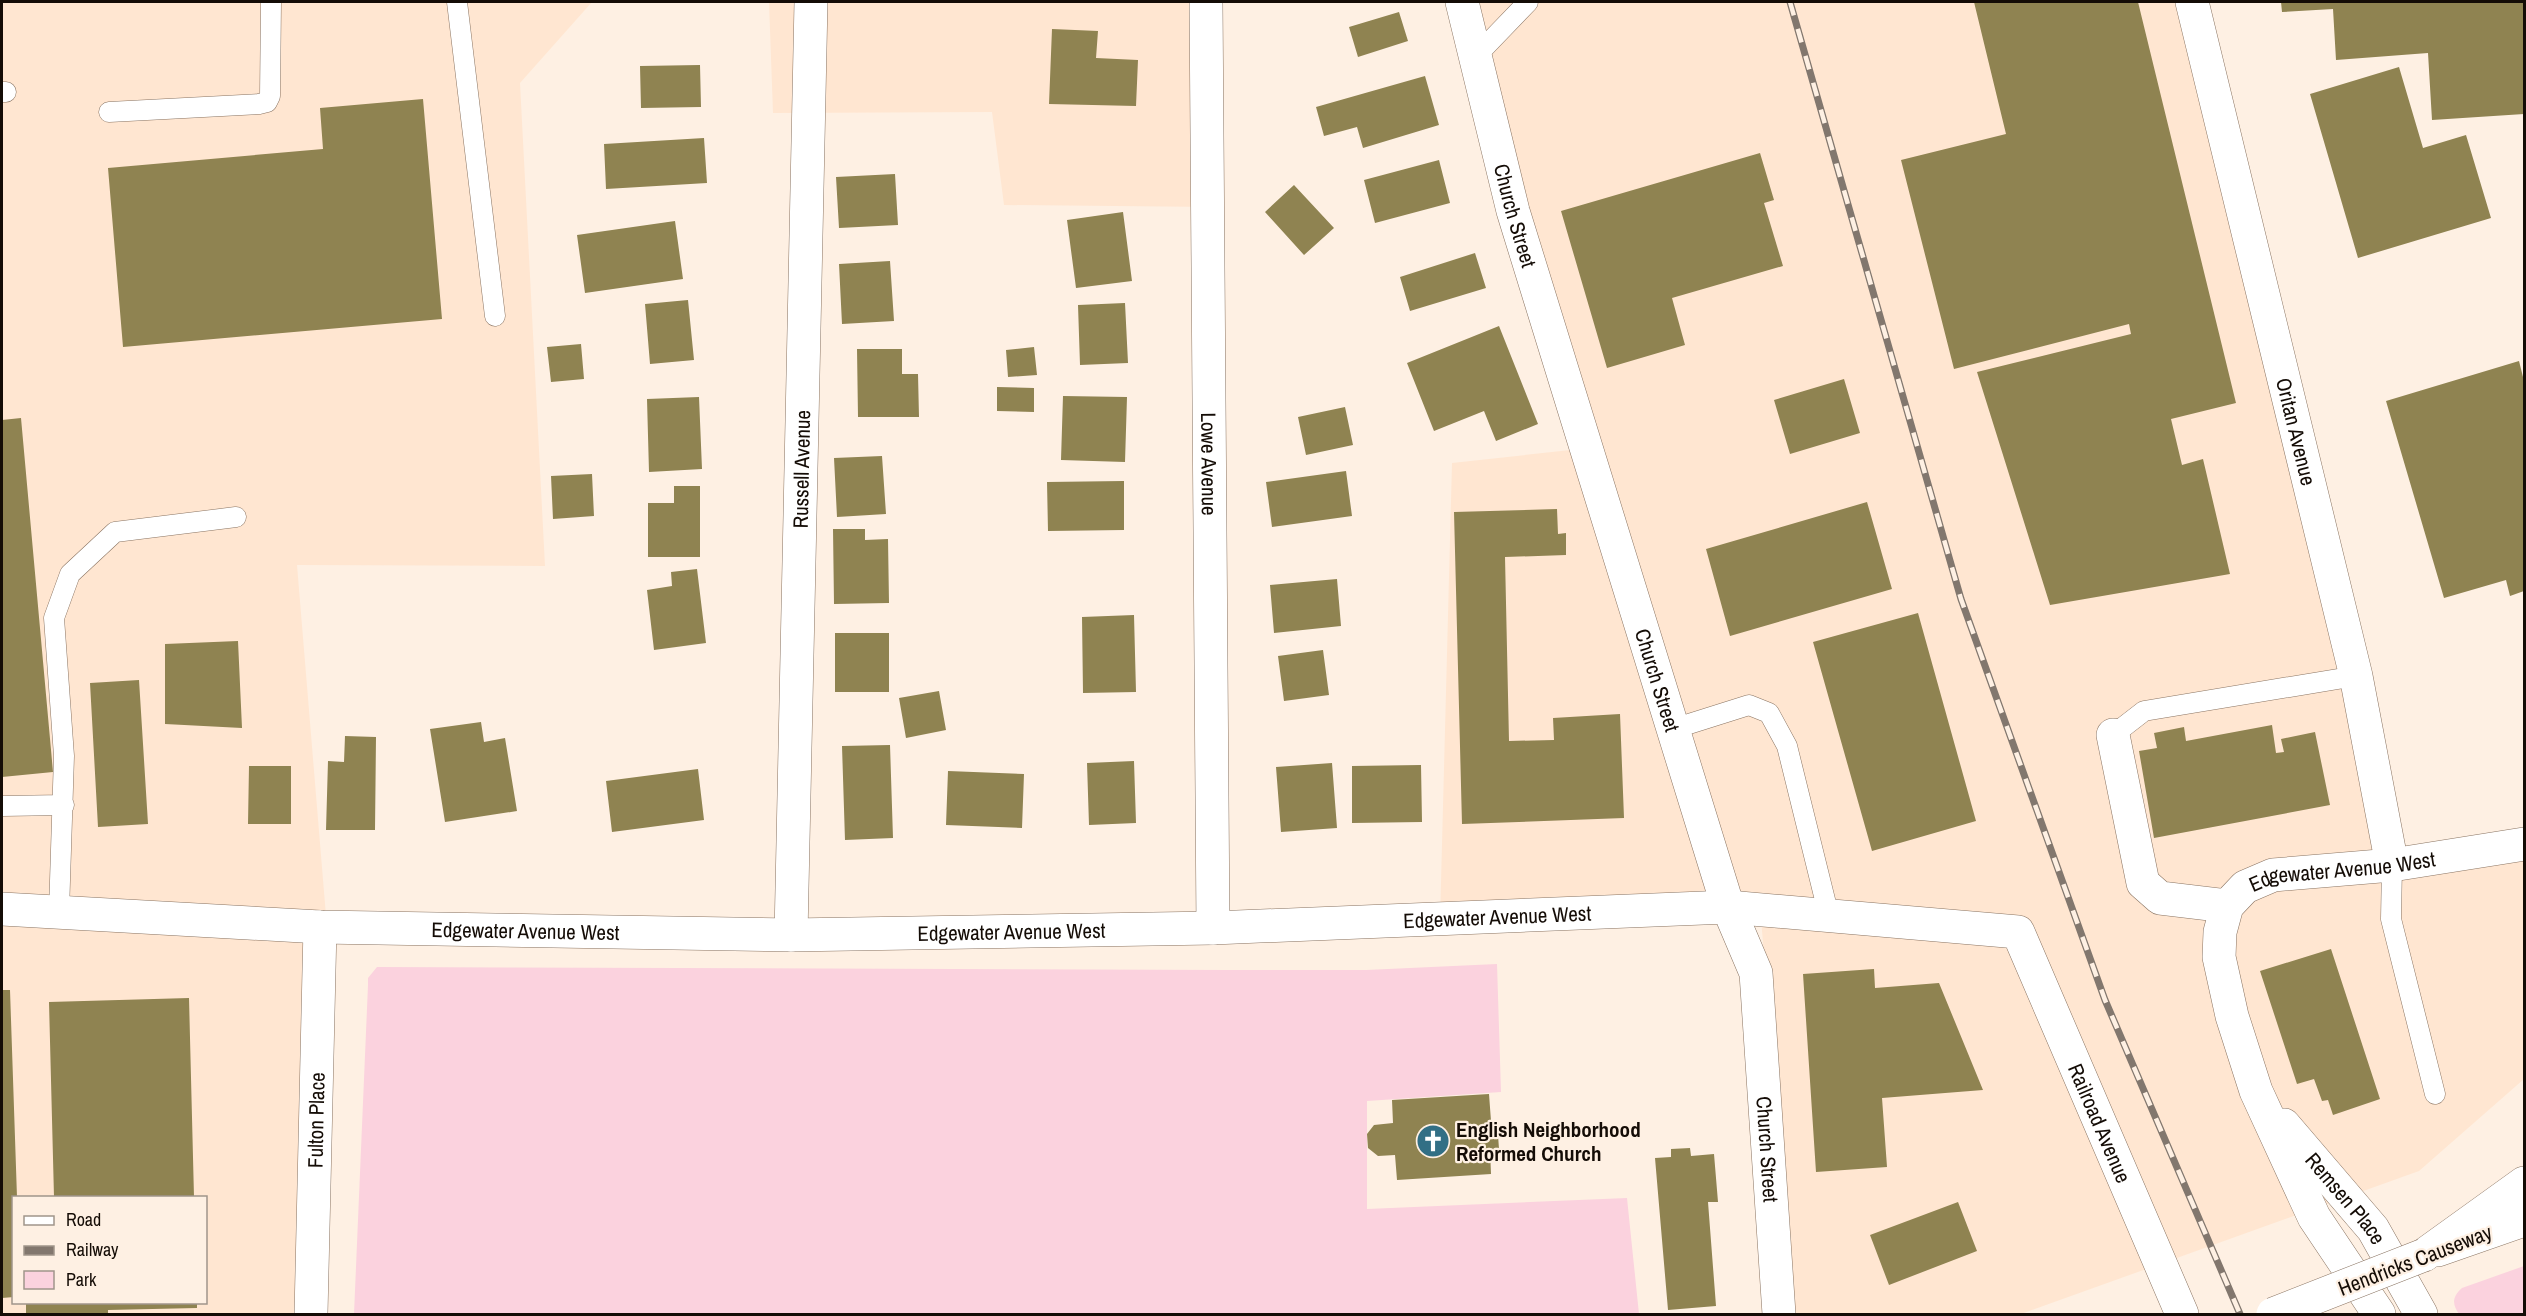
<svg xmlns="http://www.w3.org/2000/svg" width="2526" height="1316" font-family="'Archivo Narrow',sans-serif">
	<rect width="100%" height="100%" fill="#fef0e3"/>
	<path fill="#ffe6d1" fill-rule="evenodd" d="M2,2H592L520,83L545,566L297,565L327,928L310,1314H2ZM14,1198H206V1302H14Z
		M769,2H1210L1214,207L1004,205L992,112L773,113Z
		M1465,2H2196L2407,869L2524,851V1079L2419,1171L2021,1314H1795L1761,919L1440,921L1452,463L1598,447Z"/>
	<path fill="#fbd2de" d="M1497,964L1501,1092L1367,1101V1209L1627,1198L1639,1314H354L368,985V978L377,967L1227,970H1366Z
		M2524,1266V1314H2459C2452,1304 2452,1297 2462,1288Z"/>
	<path fill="#8f8351" d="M1974,2H2138L2236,403L2171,419L2182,465L2203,459L2230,574L2050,605L1977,372L2131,334L2129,324L1954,369L1901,160L2006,134Z
		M2281,2H2524V114L2432,120L2428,53L2336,60L2333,9L2282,12Z
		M1399,12L1408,41L1358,57L1349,27Z
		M1052,29L1098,31L1096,58L1138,60L1136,106L1049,104Z
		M700,65L701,107L641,108L640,66Z
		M2399,67L2423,148L2466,135L2491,218L2358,258L2310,94Z
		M1425,76L1439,125L1363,148L1357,127L1324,136L1316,107Z
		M423,99L442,319L123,347L108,168L323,149L320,108Z
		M704,138L707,183L606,189L604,144Z
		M1760,153L1774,200L1764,203L1783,266L1672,298L1685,345L1607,368L1561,211Z
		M1439,160L1450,203L1375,223L1364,180Z
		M895,174L898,225L839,228L836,177Z
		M1294,185L1334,228L1304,255L1265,212Z
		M1123,212L1132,281L1076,288L1067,220Z
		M675,221L683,279L585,293L577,235Z
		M1475,253L1486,288L1410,311L1400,277Z
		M890,261L894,321L842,324L839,264Z
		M688,300L694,360L650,364L645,304Z
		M1125,303L1128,363L1080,365L1078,305Z
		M1499,326L1538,424L1496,441L1484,411L1434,431L1407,363Z
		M581,344L584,379L551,382L547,347Z
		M1034,347L1037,375L1008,377L1006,350Z
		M857,349H902V374H918L919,417H858Z
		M2519,361L2524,381V591L2510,596L2506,580L2444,598L2386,401Z
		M1844,379L1860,433L1790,454L1774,400Z
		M997,387L1034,388V412L997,411Z
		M1063,396L1127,397L1125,462L1061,460Z
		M699,397L702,469L649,472L647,399Z
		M1345,407L1353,445L1306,455L1298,417Z
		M21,418L53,772L2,777V420Z
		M882,456L886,514L837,517L834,458Z
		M1346,471L1352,516L1272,527L1266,482Z
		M592,474L594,516L553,519L551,476Z
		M1124,481V530L1048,531L1047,482Z
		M674,486H700V557H648V503H674Z
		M1867,502L1892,589L1730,636L1706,549Z
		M1557,509L1558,534L1566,533V555L1505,557L1509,741L1554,740L1553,718L1620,714L1624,818L1462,824L1454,512Z
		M833,529H865V540L888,539L889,603L834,604Z
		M697,569L706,643L654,650L647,590L672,586L671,572Z
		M1337,579L1341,626L1274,633L1270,585Z
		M1918,613L1976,821L1872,851L1813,642Z
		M1134,615L1136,692L1083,693L1082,617Z
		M835,633H889V692H835Z
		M238,641L242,728L165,724V644Z
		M1323,650L1329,695L1284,701L1278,656Z
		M139,680L148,824L98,827L90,683Z
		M939,691L946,730L906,738L899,698Z
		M481,722L484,742L505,738L517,811L445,822L430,729Z
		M2272,725L2276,753L2284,752L2281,739L2315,732L2330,805L2154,838L2139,751L2157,748L2154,733L2184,727L2186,741Z
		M345,736L376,737L375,830H326L328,761L344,762Z
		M890,745L893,838L845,840L842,746Z
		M1134,761L1136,823L1089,825L1087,763Z
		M1332,763L1337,828L1281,832L1276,767Z
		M1421,765L1422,822L1352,823V766Z
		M249,766H291V824H248Z
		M698,769L704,820L612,832L606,781Z
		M948,771L1024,774L1022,828L946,825Z
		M2331,949L2380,1099L2333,1115L2328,1100L2322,1101L2314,1079L2297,1084L2260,971Z
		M1874,969L1875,988L1939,983L1983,1090L1882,1098L1887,1167L1816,1172L1803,974Z
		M2,990H10L17,1197H14V1297L2,1298Z
		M189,998L194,1197H54L49,1002Z
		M1489,1094L1491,1121H1497L1499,1149L1490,1150L1491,1174L1397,1180L1395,1155L1378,1156L1368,1148L1367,1134L1374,1125L1393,1123L1392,1100Z
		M1690,1148L1691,1156L1714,1154L1718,1202H1708L1716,1306L1668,1310L1655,1158L1671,1157V1149Z
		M1958,1202L1977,1251L1889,1285L1870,1235Z
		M26,1302H197V1308L108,1310V1314H26Z"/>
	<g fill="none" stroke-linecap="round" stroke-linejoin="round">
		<defs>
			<path id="service" d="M457,2L495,316
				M1476,56L1528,2
				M2,92H6
				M109,112L259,104L267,102L270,96L271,2
				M1673,729L1749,705L1769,713L1787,746L1829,916
				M2113,735L2144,711L2356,676
				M2,806L64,805
				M2392,865L2391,919L2435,1094
				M59,912L64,756L54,618L70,574L115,532L236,517"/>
			<g id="minor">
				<path id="s1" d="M1206,2L1213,928"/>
				<path id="s2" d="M1462,2L1513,211L1728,907L1756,973L1779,1314"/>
				<path id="s3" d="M2192,2L2356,676L2392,865"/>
				<path d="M2113,735L2143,883L2160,898L2227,906"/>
				<path id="s4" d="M2,909L320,927L791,935L1213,928L1728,907L2018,932L2182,1314"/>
				<path id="s5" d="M791,935L811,2"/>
				<path id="s6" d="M311,1314L320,927"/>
			</g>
			<g id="tertiary">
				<path id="s7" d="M2284,1125L2373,1229L2421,1314"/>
				<path id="s8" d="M2379,1314L2314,1217L2256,1091L2232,1016L2219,957L2220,932L2227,906L2245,887L2273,875L2392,865L2524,844"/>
			</g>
			<path id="secondary" d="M2438,1250L2524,1220"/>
			<path id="primary" d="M2424,1255L2524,1183"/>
		</defs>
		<use href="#service" stroke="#8a7462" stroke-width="21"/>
		<use href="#minor" stroke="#8a7462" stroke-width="34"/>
		<use href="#tertiary" stroke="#8a7462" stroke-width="34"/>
		<use href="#secondary" stroke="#8a7462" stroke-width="34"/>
		<use href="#primary" stroke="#8a7462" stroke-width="34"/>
		<use href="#service" stroke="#fff" stroke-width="20"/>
		<use href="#minor" stroke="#fff" stroke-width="33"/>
		<use href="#tertiary" stroke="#fff" stroke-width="33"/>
		<use href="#secondary" stroke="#fff" stroke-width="33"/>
		<use href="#primary" stroke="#fff" stroke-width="33"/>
		<defs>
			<path id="rail" d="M1790,2L1961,599L2105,1000L2240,1314"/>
		</defs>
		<use href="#rail" stroke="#82776e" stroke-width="7"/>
		<use href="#rail" stroke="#fef0e3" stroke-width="4.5" stroke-dasharray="14" stroke-linecap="butt"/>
		<defs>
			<path id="secondary-bridge" d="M2273,1314L2424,1255"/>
		</defs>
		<use href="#secondary-bridge" stroke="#8a7462" stroke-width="34" stroke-linecap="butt"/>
		<use href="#secondary-bridge" stroke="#fff" stroke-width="33"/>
	</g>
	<defs>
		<symbol id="church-disc" viewBox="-11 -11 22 22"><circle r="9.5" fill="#326f85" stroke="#fef0e3"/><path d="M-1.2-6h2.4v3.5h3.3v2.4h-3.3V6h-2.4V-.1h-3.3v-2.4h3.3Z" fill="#fff"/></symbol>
	</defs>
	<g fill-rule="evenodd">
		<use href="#church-disc" x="1414" y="1122" width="38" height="38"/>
	</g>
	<g text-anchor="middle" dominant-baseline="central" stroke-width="4.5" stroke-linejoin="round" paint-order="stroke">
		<g font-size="21" fill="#140c06" stroke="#fef0e3">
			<text stroke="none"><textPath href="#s2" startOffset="220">Church Street</textPath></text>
			<text stroke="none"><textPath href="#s3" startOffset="442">Oritan Avenue</textPath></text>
			<text stroke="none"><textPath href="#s1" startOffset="462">Lowe Avenue</textPath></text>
			<text stroke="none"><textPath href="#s5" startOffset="466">Russell Avenue</textPath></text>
			<text stroke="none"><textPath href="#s2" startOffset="706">Church Street</textPath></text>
			<text stroke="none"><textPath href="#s8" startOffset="572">Edgewater Avenue West</textPath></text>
			<text stroke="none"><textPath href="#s4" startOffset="1496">Edgewater Avenue West</textPath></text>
			<text stroke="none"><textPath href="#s4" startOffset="524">Edgewater Avenue West</textPath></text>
			<text stroke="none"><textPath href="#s4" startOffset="1010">Edgewater Avenue West</textPath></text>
			<text stroke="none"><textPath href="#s6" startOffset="194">Fulton Place</textPath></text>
			<text stroke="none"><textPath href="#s4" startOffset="2226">Railroad Avenue</textPath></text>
			<text stroke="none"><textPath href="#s2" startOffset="1192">Church Street</textPath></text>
			<text stroke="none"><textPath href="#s7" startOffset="96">Remsen Place</textPath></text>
			<text transform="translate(2415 1260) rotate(-21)">Hendricks Causeway</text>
		</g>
		<g font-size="21" font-weight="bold" fill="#140c06" stroke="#fef0e3" text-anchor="start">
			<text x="1456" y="1129">English Neighborhood<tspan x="1456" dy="24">Reformed Church</tspan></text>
		</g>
	</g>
	<rect width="2526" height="1316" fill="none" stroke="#140c06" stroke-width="6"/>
	<rect x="12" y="1196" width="195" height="108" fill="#fef0e3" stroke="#a0958b" stroke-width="1.5"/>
	<rect x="24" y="1216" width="30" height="9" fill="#ffffff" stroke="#a0958b" stroke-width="1.5"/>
	<text x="66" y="1226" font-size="18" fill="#140c06">Road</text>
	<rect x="24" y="1246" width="30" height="9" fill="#82776e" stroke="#a0958b" stroke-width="1.5"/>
	<text x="66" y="1256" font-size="18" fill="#140c06">Railway</text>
	<rect x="24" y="1271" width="30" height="18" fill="#fbd2de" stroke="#a0958b" stroke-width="1.5"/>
	<text x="66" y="1286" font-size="18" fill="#140c06">Park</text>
</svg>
